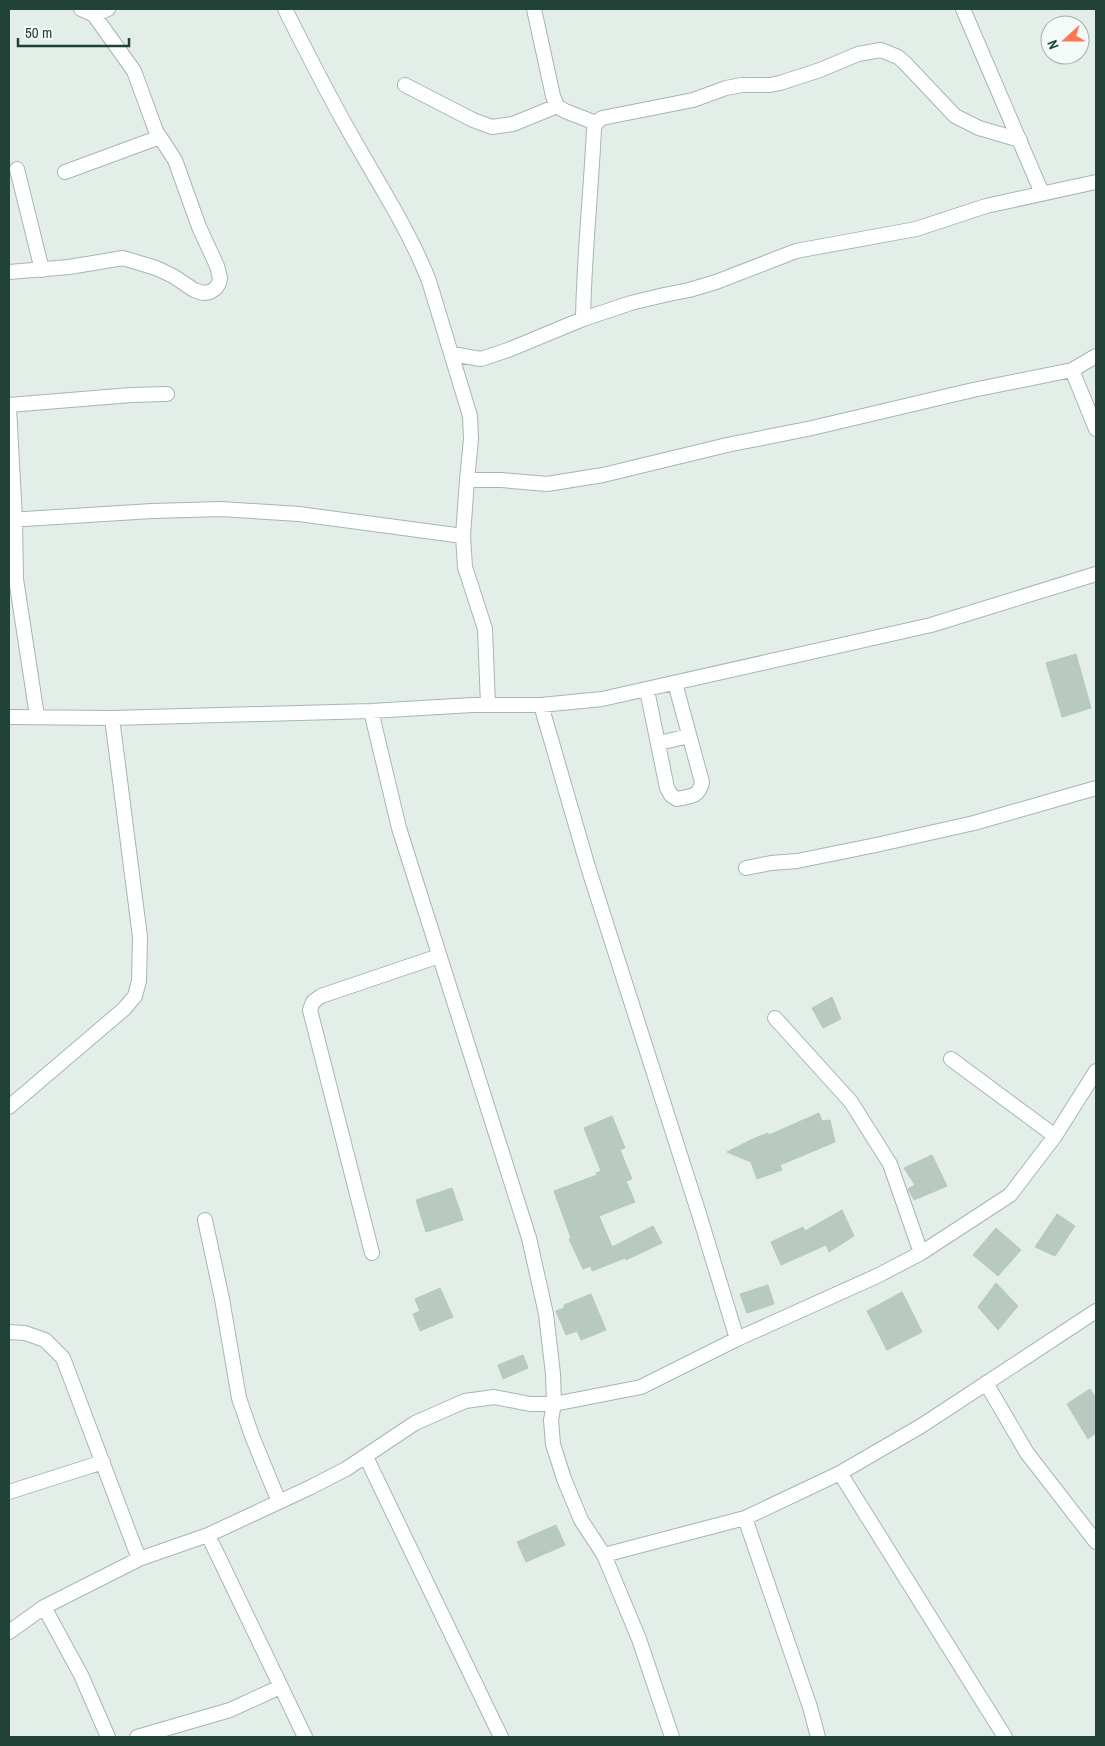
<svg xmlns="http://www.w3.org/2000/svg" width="1105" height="1746" font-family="'Archivo Narrow',sans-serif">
	<rect width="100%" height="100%" fill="#e3eee9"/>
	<path fill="#b7c9c1" stroke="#b4c9bf" d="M1076,654L1091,708L1062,717L1046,663Z
		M832,997L841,1019L823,1028L812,1008Z
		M819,1113L822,1121L830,1120L835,1142L780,1165L782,1170L757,1179L751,1162L727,1152L755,1138L768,1133L769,1135Z
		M612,1116L625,1148L620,1150L632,1179L626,1181L635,1202L599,1216L612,1247L653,1226L662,1243L626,1260L625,1258L592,1271L591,1266L583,1269L569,1239L571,1238L554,1191L597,1175L596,1173L601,1171L584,1128Z
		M932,1155L947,1186L914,1200L908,1189L915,1185L904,1168Z
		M452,1188L463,1220L426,1232L416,1200Z
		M842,1210L854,1236L829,1252L826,1245L781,1265L771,1242L803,1227L805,1231Z
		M1057,1214L1075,1226L1055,1256L1035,1247Z
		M996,1228L1021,1250L998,1276L973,1255Z
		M996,1283L1018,1306L998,1330L978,1307Z
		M768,1285L774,1304L747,1313L740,1294Z
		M440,1288L453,1317L420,1331L413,1314L420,1311L415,1299Z
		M902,1292L922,1332L887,1350L867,1311Z
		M591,1294L606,1330L581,1340L577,1331L566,1335L556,1311L564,1308V1305Z
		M523,1355L528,1368L503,1379L498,1365Z
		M1090,1389L1096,1398V1433L1088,1439L1067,1404Z
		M556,1525L565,1545L526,1562L517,1542Z"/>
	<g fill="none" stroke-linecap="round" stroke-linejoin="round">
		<defs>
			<path id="minor" d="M285,9C307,53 329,97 354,140C380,186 410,232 429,281L470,416L471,439L467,480H501L547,484L603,475L727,445L812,428L973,390L1072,370L1096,429
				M534,9L553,96L557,106L565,111L596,123
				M963,9L1042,193
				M94,15L108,9
				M405,85L473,120L492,127L513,124L557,106
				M17,169L42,270
				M65,172L160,137
				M9,272L69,267L123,258L156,268L173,276L194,290L203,293L210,292L216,288L219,283L220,278L217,266L199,227L175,160L156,131L134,71L94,15L81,9
				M583,319C584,256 591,193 594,129L596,123L602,118L693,100L726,88L742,85H770L780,83L820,70L858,54L881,50L898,57L905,63L955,116L979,128L1020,140
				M452,354L481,359L508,350L583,319L631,303L664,295L689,290L716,282L796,251L916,229L986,206L1096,182
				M1072,370L1096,356
				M9,405L131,395L167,394
				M9,407L15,520L16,579L37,716
				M467,480L463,536L465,567L485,629L488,705
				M9,520L152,511L221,509L299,514L463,536
				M647,690L667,788L671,795L677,799C691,796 699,797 702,782L675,683
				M541,705L588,867L699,1214L737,1339
				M371,711L399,828L529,1238L546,1314L553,1374L554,1404L551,1420L553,1444L564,1479L581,1520L604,1555L639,1639L672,1737
				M9,717L112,718L371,711L472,705H541L602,699L931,625L1096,574
				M659,743L689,736
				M746,868L771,863L797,861L876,845L974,823L1096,788
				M775,1018L851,1102L890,1164L921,1253
				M951,1059L1055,1136
				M9,1107L124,1009L135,996L139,981L140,937L112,718
				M205,1220L222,1299L239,1398L252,1436L279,1502
				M372,1253L310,1010L313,1002L321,996L439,956
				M9,1332L25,1333L45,1340L63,1358L139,1559
				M986,1383L1027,1453L1096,1542
				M366,1457L501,1737
				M840,1473L1005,1737
				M9,1492L103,1462
				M745,1518L810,1707L818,1737
				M208,1535L305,1737
				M604,1555L745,1518L840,1473L921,1426L1096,1311
				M44,1607L81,1675L108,1737
				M9,1632L44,1607L139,1559L208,1535L311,1487L346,1469L415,1423L465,1401L494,1397L530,1404H554L641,1387L737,1339L879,1275L921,1253L1010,1195L1055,1136L1096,1071
				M137,1737L230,1710L280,1687"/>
		</defs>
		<use href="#minor" stroke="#a5b7b0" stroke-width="16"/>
		<use href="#minor" stroke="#fff" stroke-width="14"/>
	</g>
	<rect width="1105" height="1746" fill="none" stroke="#204237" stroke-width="20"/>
	<g transform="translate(1065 40) rotate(249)"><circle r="24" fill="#f4faf7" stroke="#9fb0aa"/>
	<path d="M0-4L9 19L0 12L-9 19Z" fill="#ff7550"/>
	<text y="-8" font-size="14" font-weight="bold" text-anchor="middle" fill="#204237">N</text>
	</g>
	<path d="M18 38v8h111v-8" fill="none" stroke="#204237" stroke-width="2.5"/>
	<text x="25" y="38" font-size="15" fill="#204237" stroke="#f4faf7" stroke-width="4" paint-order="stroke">50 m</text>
</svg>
